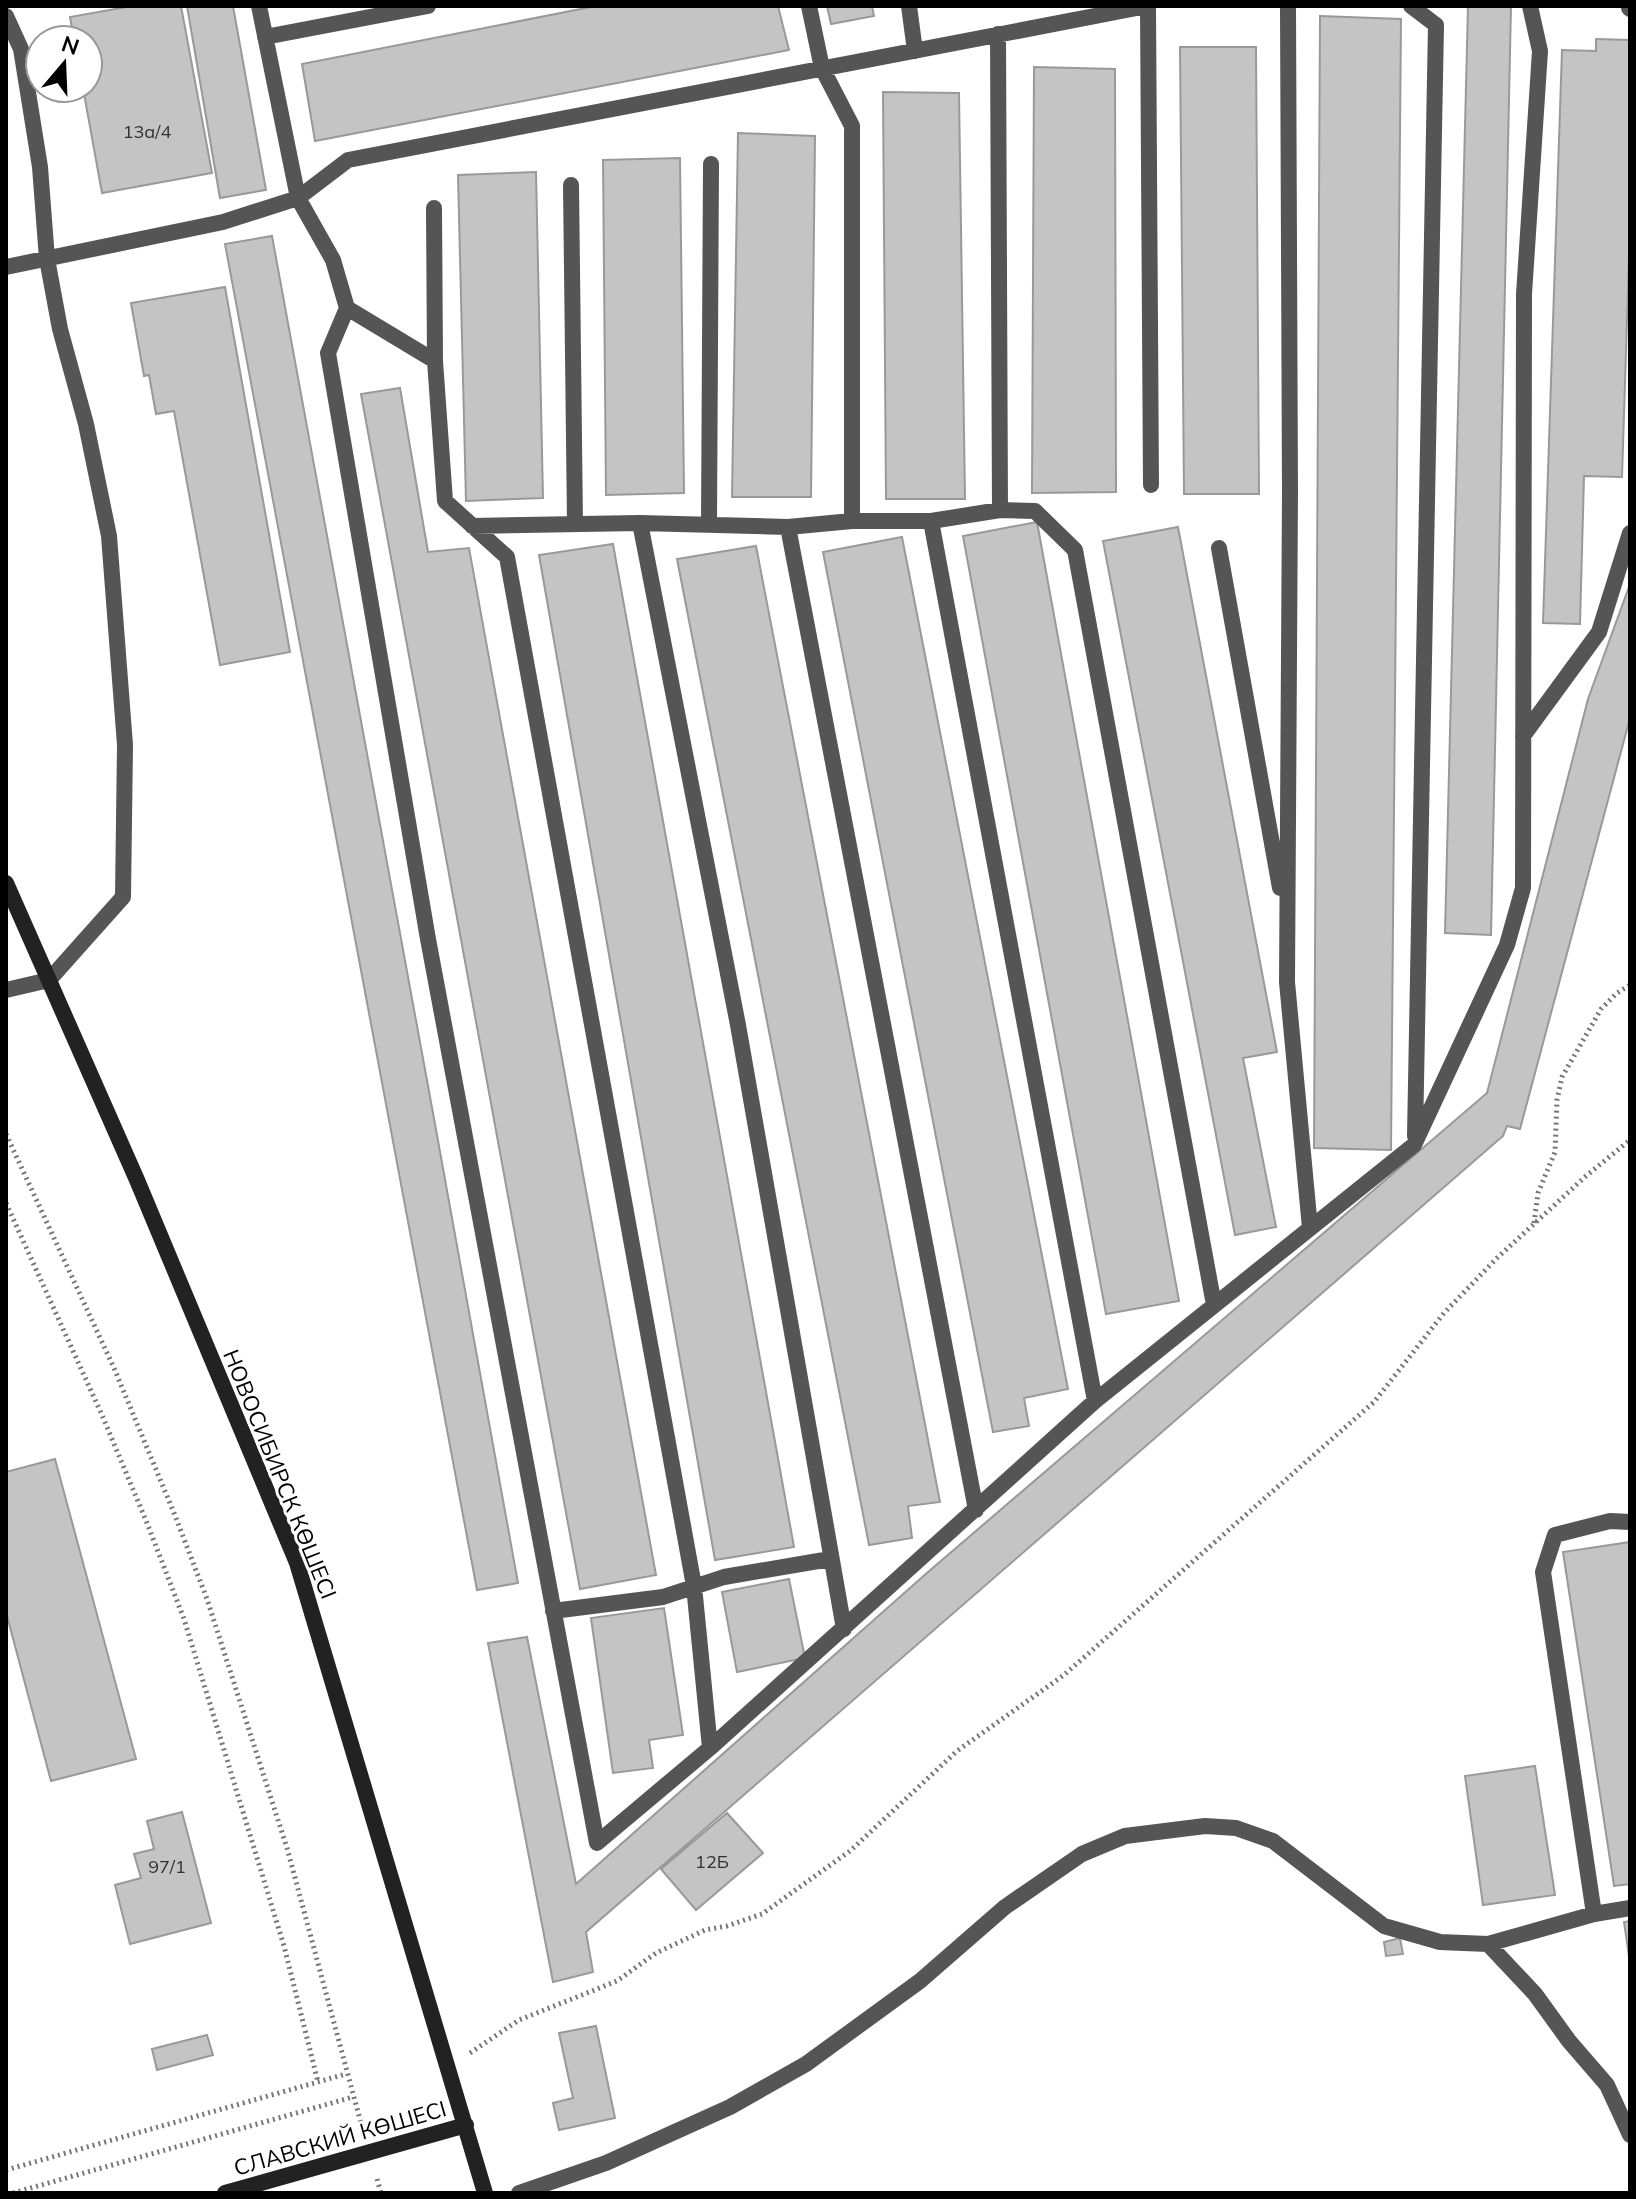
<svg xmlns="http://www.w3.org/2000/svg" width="1636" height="2199" font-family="Mulish,sans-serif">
	<rect width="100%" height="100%" fill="#fff"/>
	<path fill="#c4c4c4" stroke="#999" stroke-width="2" d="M132,6H181L212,173L102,193L83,88H88V40H74L70,17Z
		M187,6H233L266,190L220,198Z
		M596,6H778L789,50L315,141L302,64Z
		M827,6H872L874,16L831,24Z
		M1468,6H1511L1491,935L1445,933Z
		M1320,16L1401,19L1391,1150L1314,1148Z
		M1596,39L1630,40V226L1622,477L1584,476L1580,624L1543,623L1562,50L1596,51Z
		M1180,47H1256L1259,494H1184Z
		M1034,67L1115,69L1116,492L1032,493Z
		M883,92L959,93L965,499H886Z
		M738,133L815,136L811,497H732Z
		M680,158L684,493L606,495L603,160Z
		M536,172L543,498L466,501L458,175Z
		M272,236L433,1113L518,1583L477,1590L225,244Z
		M225,287L290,652L220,665L174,411L156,414L149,375L144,376L131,303Z
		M400,388L428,552L469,548L656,1575L580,1589L361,394Z
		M1037,522L1179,1301L1106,1314L963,536Z
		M1178,527L1277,1052L1243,1058L1276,1227L1235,1235L1103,541Z
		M902,537L1068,1389L1024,1398L1029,1426L993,1432L823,552Z
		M613,544L794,1547L715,1560L539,555Z
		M756,546L940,1502L908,1506L912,1538L869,1545L677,559Z
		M1630,584V718L1520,1129L1507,1126L1503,1136L586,1932L593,1972L553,1982L488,1643L527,1637L576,1884L928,1572L1487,1093L1588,699Z
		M55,1459L136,1759L51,1781L6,1612V1472Z
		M1630,1542V1884L1614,1886L1563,1552Z
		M789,1579L805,1658L737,1672L722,1592Z
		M664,1608L683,1735L649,1740L653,1768L613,1773L591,1618Z
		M1535,1766L1555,1895L1483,1905L1465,1776Z
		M182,1812L211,1923L130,1944L115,1885L141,1878L134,1854L154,1849L147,1821Z
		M727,1813L763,1853L696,1910L661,1869Z
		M1630,1921V1963L1624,1922Z
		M1400,1938L1403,1954L1386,1956L1384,1942Z
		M596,2026L615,2118L559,2130L553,2103L573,2098L559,2033Z
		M207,2035L213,2055L157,2070L152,2049Z"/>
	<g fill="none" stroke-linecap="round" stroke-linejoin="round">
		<path stroke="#777" stroke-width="5" stroke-dasharray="2 4" stroke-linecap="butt" d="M6,1134L114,1368L174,1513L207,1599L287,1848L362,2127
			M6,1203L102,1415L147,1523L184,1619L284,1946L318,2082
			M1534,1223L1538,1193L1555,1152L1557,1100L1562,1077L1601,1009L1617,993L1630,985
			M470,2053L519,2020L617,1981L656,1953L705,1930L727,1926L762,1914L850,1851L957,1751L1064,1675L1374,1402L1444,1313L1497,1258L1586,1176L1630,1140
			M6,2170L346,2074
			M377,2179L381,2193
			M13,2193L353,2097"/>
		<path stroke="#555" stroke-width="16" d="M259,6L298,198L333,260L347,308L435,361
			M809,6L822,68L852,126V521
			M909,6L915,51
			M1148,6L1151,485
			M1288,6L1290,492L1287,982L1310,1228
			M1411,6L1436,25L1415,1136
			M1629,8L1630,9
			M6,16L21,49L40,167L47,259L60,329L86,424L109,536L125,745L123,897L49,980L6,990
			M998,34L1000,510
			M265,37L428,6
			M571,185L575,524
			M434,208L435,361L445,501L507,557L694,1586L710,1748
			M6,267L223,222L298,198L348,160L1147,6
			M347,308L328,353L428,939L597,1843L710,1748L1095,1401L1414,1145L1507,945L1523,888L1524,294L1540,51L1530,6
			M931,521L1095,1401
			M640,523L738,1025L844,1629
			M709,524L711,164
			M472,526L640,523L788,527L852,521H931L1000,510L1035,511L1075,550L1214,1305
			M788,527L976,1510
			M1219,548L1280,888
			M1523,736L1599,632L1630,533
			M553,1611L663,1597L724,1577L830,1559
			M1594,1914L1543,1572L1555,1535L1610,1521L1630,1522
			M1488,1944L1535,1994L1569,2041L1607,2085L1630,2135
			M519,2193L606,2163L730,2107L806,2064L920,1981L1005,1907L1082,1854L1125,1836L1205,1826L1236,1828L1273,1841L1384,1926L1440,1942L1488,1944L1594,1914L1630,1908"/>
		<path stroke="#222" stroke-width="16" d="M6,883L137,1180L297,1563L485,2193
			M225,2193L466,2125"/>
	</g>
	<g text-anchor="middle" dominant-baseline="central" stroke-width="6" stroke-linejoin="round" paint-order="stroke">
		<g font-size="18" fill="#313131">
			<text x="147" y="131">13а/4</text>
			<text x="712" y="1861">12Б</text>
			<text x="167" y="1866">97/1</text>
		</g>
		<g font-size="22" fill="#000" stroke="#fff">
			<text transform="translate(280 1474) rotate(68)">НОВОСИБИРСК КӨШЕСІ</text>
			<text transform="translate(340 2138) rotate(-16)">СЛАВСКИЙ КӨШЕСІ</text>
		</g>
	</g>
	<rect width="1636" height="2199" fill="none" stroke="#000000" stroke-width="16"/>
	<g transform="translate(64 64) rotate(19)"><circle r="38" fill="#ffffff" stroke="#999999" stroke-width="2"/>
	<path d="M0-6L14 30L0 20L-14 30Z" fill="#000000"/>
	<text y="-12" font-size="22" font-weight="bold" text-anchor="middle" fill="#000000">N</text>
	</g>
</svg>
